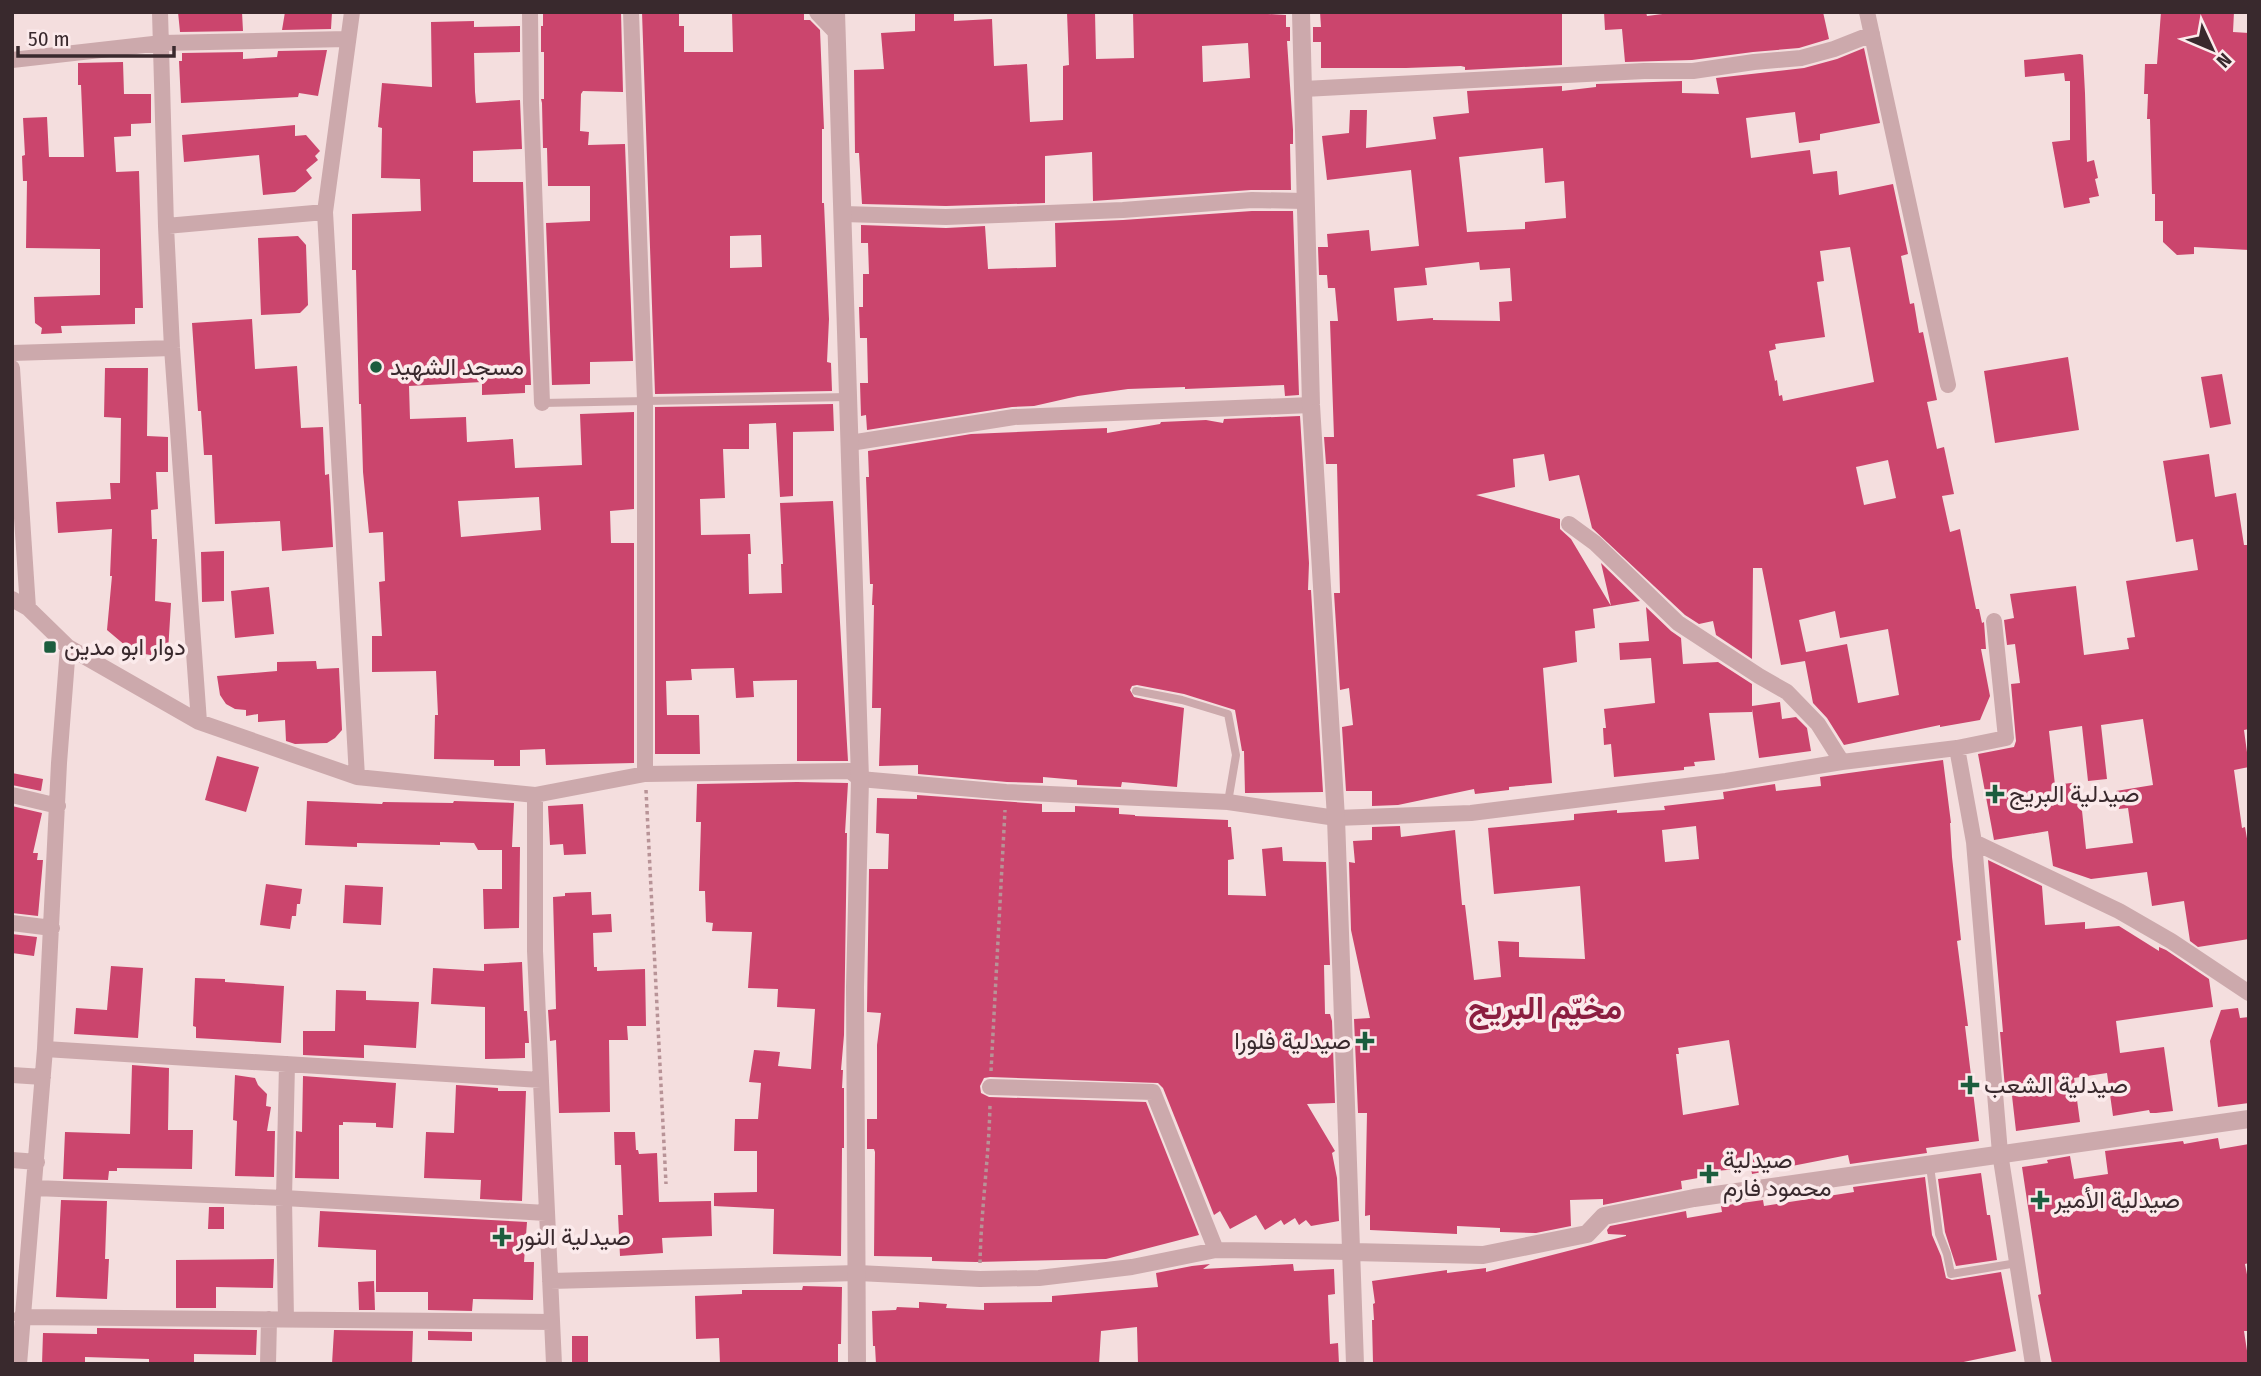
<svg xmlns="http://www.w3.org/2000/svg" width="2261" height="1376" font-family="'Fira Sans Condensed',Vazirmatn,sans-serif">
	<rect width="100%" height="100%" fill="#f4dede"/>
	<path fill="#cb456d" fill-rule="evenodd" d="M178,12H242L243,31L180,32Z
		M285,12H332L331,29L282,30Z
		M543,12H621L623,92L583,91L581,94L580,131L589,132L588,145L625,144L633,361L590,362V384L552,385L546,223L590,221V186H548L547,148H543L542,103L541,99H544V52H541V26H543Z
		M642,12H679V26H684V52H733L732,12H804V20H810L820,30L824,129H822V203H824L829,319L827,362L831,363L832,391L655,394ZM761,235L762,267L730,268V236Z
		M915,12H954V21L992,19L994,66L1027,64L1030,122L1063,120V66L1069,65L1067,12H1095L1096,59L1134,58L1133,12H1234L1286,15V27H1290V41H1287L1293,130V144H1290L1291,190H1251L1093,201L1092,152L1045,156V203L946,206L862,204L859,153H855L854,70L884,69L881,33L915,31ZM1248,43L1250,78L1203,82L1202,46Z
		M1320,12H1562V65L1465,70V67L1461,66L1406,68H1321V42H1313V27H1321Z
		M1604,12H1646L1647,16L1678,12H1823L1829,39L1799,48L1753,52L1692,60L1625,62L1622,29L1605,30Z
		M2161,12H2234L2233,32L2249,33V250L2194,247V254L2177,255L2163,242V221H2155V194H2152L2150,119H2147L2148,94H2144L2145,64H2157Z
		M474,21V27L520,26V52L474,53L475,92L476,103L520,100L522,149L473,151V182H523L531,385H525V393L482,395V382L409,386L410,419L466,417L467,442L513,439L515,468L582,465L580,414L634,412V509L610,511L611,543H634V763L546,765L545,749L520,750V766H494V760L434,759L435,715H438L436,671L372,672V636H382L379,582L385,581L383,532L369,533L363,472L361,404H359L356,270H352V214L421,211L420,179L381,178L382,128L378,127L382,83L432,87L431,22ZM539,497L541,530L461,537L458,501Z
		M1864,48L1880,123L1820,134V140L1799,143L1795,112L1746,118L1751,158L1810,150L1813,174L1837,171L1839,195L1893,184L1908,254L1901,256L1910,304L1914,303L1919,333L1923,332L1937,400L1927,402L1937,449L1944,447L1954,494L1942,496L1950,532L1960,529L1976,609H1979L1982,623L1984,622L1986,649H1981L1990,696L1980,720L1940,727V725L1844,745L1827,718L1813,703L1805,661L1781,665L1762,568H1753L1752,659L1716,635L1713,621L1699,624L1685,615L1592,528L1579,475L1549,481L1544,454L1513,459L1515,487L1476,495L1560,519V529L1571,539L1611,606L1601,563L1640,601L1593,609L1595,628L1575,631L1577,662L1543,668L1552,783L1509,787V790L1475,794L1474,789L1398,805L1372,806V791H1346L1342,727L1353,725L1349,688L1340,690L1334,593H1340L1337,464H1326L1324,437H1334L1330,321H1338L1335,288H1328L1327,275H1319L1318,247H1328L1327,234L1369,230L1371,251L1419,246L1411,170L1327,180L1322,136L1349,133L1350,110H1367L1366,148L1436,139L1433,117L1469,113L1467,91L1562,86V91L1596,87V84L1682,81V93L1719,94L1716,78L1804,68L1837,59ZM1543,148L1545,183L1564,181L1566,218L1525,222V229L1467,232L1459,157ZM1850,247L1874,382L1783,401L1782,395L1779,396L1777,380L1775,381L1769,351L1776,349L1775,344L1825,337L1817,282L1824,281L1820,251ZM1479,262L1480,270L1510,268L1512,301L1499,302L1500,321L1433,320V318L1397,321L1394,288L1427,285L1425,268ZM1888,460L1896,498L1864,505L1856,467ZM1835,611L1840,638L1888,629L1899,695L1858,703L1847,644L1806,652L1799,620Z
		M327,50L318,96L299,93L298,97L181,103L179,61H182V53L243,52V59L277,57L278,51Z
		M2080,54L2083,55L2085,93L2087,162L2094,160L2098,178L2095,179L2099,196L2089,198L2090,203L2064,208L2052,142L2070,140V81H2065L2064,73L2025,77L2024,60Z
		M123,62L124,94H151V123L131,124V136L114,137L116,172L139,171L143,308H135V324L61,326L62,333L41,334L42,328L35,323L34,297L100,295V249L26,248L27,181H23L22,156L25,155L23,118L47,117L49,157H84L81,85H78V63Z
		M295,125V136L306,135L320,151L315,156L318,160L306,170L312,178L295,192L263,195L259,155L184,162L182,135Z
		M1252,211H1293L1299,395L1285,396L1284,385L1185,389V387L1128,389L1078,396L1034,406L1012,407L867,430L866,415L861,416L860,383H868L867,338H860L859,307H863V274H869L868,243H861V225L946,228L985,226L988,269L1056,267L1055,223L1123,220Z
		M298,236L306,245L308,305L300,313L261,315L258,238Z
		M252,319L255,369L297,366L301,428L323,427L325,475L329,474L333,547L282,551L280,521L215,524L212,455H204L201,411H198L192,323Z
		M2068,357L2079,430L1995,443L1984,371Z
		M105,368H148L147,436L168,437V472H156L158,509L151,510L152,539H157L155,601L171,603L168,652H163L162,657L133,652L107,630L112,576H110L112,529L58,533L56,502L111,499L110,483H120L121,418L104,417Z
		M2222,374L2231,424L2210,428L2201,377Z
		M833,404L834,431L793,432V496L780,497L776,423L749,424V449H723L725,498L700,499L701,535L750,534L751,554H748L749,594L782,593L781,564H783L780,503L833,501L848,761H797V680L753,681L754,697L736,698L734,668L691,669L692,680L666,681L667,715H699L700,754H655V407Z
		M1300,416L1309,563L1308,590H1311L1323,792L1245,793L1244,751H1242L1235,710L1184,694L1137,685L1132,686L1130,690L1134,697L1184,708L1177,787L1122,782L1121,787L1077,785V780L1043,777V783L1007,782L918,774V765L879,766L881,708H872L874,605H872L873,584H870L866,477H869L868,451L971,434L1107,428V433L1160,424L1161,422L1206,420L1223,423L1224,419Z
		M2209,454L2215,497L2236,493L2244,545H2249V729L2244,730L2249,767L2234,770L2242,828L2245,827L2249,850V939L2198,947L2190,941L2184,901L2152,906L2147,872L2091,879L2053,866L2048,831L1994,840L1978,754L2014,747L2016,741L2011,684L2020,683L2015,644L2007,645L2004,620L2014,618L2010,594L2076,586L2084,655L2129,649L2127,638L2135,637L2126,581L2198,570L2193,539L2176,542L2163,461ZM2143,719L2153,785L2116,791L2119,809L2128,808L2133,843L2086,849L2079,782L2055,785L2049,731L2082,726L2088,781L2107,779L2101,725Z
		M224,551V601L202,602L201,552Z
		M269,587L274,634L235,638L231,591Z
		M1646,607L1671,631L1681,638L1683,664L1718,662L1752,684V706L1780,702L1782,719L1796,717L1807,728L1811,751L1759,758L1752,709V712L1709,713L1715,760L1694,762L1695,766L1684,767V770L1614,777L1611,744L1604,745L1603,728H1606L1604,709L1655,703L1651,658L1620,660L1619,643L1649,641Z
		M316,661L317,669L339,668L342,730L335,738L327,743L295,744L286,741L285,720L258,722V714L246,716V710L235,709L226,704L220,695L217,676L277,671V662Z
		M217,756L259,767L246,812L205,800Z
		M1943,760L1951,823H1950L1952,857L1961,940L1957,941L1968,1026H1965L1979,1141L1926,1148L1927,1153L1850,1164L1848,1155L1752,1174L1751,1168L1715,1171V1175L1681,1181L1682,1189L1603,1205V1199L1570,1200L1571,1226L1536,1233L1500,1232V1228L1457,1226V1234L1370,1230V1215L1365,1216L1367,1113H1358L1354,1019L1370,1018L1351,930L1349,862L1355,863L1353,841L1372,840V827L1400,826L1401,837L1455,830L1462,905H1465L1474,980L1501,977L1498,941L1519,942V957L1585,959L1580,886L1494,894L1488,828L1574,820V814L1617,810V813L1665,810L1664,806L1724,799L1723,792L1775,784L1776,791L1821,786L1820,777ZM1696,826L1699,859L1665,862L1662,830ZM1729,1040L1739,1105L1683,1115L1676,1054H1679L1678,1048Z
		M12,773L43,779L41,791L12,785Z
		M797,782L848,783L845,833H847L844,1035L841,1070H843L842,1088H844V1148H842L841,1256L773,1254L774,1209L714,1206V1193L757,1192V1151H734L735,1119H758L761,1083L749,1082L754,1050L780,1052L778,1066L811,1069L815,1009L777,1007L778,989L748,988L752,932L712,931L713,923L706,922L705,891H699L701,822H696L697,784Z
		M917,795L1042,804V812H1075V806L1119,808V814L1135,815V816L1228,820V827H1231L1234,859L1228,860V895L1266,896L1262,849L1282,847L1283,861L1326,862L1330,965H1324L1325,1014H1330L1332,1021L1335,1103L1307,1104L1335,1151L1332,1153L1337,1178L1339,1221L1311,1226L1306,1220L1299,1225L1295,1218L1284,1225L1281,1220L1265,1230L1256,1215L1230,1229L1220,1211L1214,1215L1163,1088L1158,1083L990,1077L984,1078L980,1086L981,1093L989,1097L1146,1102L1199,1235L1106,1259L976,1262L932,1261V1257L874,1256L875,1152L874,1149H867V1119H877V1045L881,1013L867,1012L869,869H888L889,834L876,833L877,798L917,799Z
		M307,801L382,804L383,802L453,803L454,801L514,803L512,847H520L519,928L484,929L483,889H502V850H478L474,843L440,842V845L357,843V847L305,845Z
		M583,804L586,854L564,855L563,844L550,845L548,806Z
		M12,806L42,813L33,853H38L37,860H43L38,916L12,913Z
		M1988,860L2042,886L2045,925L2085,922V929L2119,926L2159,951V947L2166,950L2209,979L2213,1007L2116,1021L2120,1053L2164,1047L2173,1111L2156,1113H2150L2149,1110L2113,1116L2107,1073L2074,1078L2080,1122L2016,1131L2011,1087L2005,1088L2000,1032H2003Z
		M266,884L302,889L300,904H297L296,916H292L290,929L260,925Z
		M345,885L383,887L381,925L343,923Z
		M591,892L592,915L611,914L612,932L593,933L594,967H597V971L645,969L646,1026H627L628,1040H609L610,1112L559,1113L556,1040L550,1041L548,1010L556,1009L553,897L565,896V893Z
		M12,934L37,937L34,956L12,953Z
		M522,962L524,1011H527L529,1043H525V1058L485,1059V1007L431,1004L433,968L484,971V964Z
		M111,966L143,968L138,1038L74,1034L76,1008L107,1010Z
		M195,978L225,979V982L284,986L281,1043L196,1038V1027L193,1026Z
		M336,990L366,991V1000L419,1002L416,1048L364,1045V1058L303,1055V1031H335Z
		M2238,1008L2240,1018L2249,1017V1103L2218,1107L2210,1041L2221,1010Z
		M132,1065L169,1068L168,1130H193L192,1169L117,1168V1171H109L108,1180L63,1179L65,1132L130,1134Z
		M235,1075L255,1078L258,1085L267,1094L266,1106L271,1107L267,1131H275L274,1177L235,1176L237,1121L233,1120Z
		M303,1076L396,1083L393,1128L376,1127V1123L343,1122V1125H339V1179L295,1178L296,1131L302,1132Z
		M456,1085L498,1088V1091H526L522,1201L480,1199L481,1180L424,1178L426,1132L454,1133Z
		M614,1132H635L636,1150H638L639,1154L657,1153L659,1202L711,1201L712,1236L662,1238L663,1253L620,1256L618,1215H623L621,1165H615Z
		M2218,1138L2220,1149L2249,1144V1263L2245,1264L2249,1285V1331H2244L2249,1364H2052L2038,1295L2041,1294L2022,1167L2048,1163L2047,1160L2070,1156L2074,1179L2108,1174L2105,1151L2183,1141L2184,1144Z
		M1981,1173L1987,1215H1990L1997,1260L1956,1266L1945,1232L1938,1179Z
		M1925,1177L1932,1235L1941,1256L1946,1278L1952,1280L2001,1272L2016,1351L1954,1364L1373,1363L1372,1320H1374L1373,1304L1375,1303L1372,1281L1447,1270V1273L1486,1268V1272L1626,1236V1235L1608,1234L1607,1230L1610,1226L1686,1211L1687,1218L1722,1212L1721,1206L1763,1200L1764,1206L1854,1192L1853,1187Z
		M61,1200L107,1201L105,1259H109L107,1299L56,1297Z
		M209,1207H224V1229H208Z
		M320,1211L527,1222L524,1262H534L533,1300L473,1299L472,1311L428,1310V1292H376V1250L318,1247Z
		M274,1259L273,1288L216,1287V1308H176V1260Z
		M1210,1264L1203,1269L1293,1264L1294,1271L1334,1269L1335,1294L1328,1295L1330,1344L1338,1343L1339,1364H1138L1137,1327L1101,1331L1099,1364H876L875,1346H873L872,1311L896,1310L897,1307L919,1308V1302L947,1304L946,1308L984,1310V1303L1052,1302V1296L1158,1287L1156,1273L1192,1266Z
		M374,1281L375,1310H359L358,1282Z
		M803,1286L842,1287L841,1344H838V1364H720L719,1338L696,1339L695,1296L742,1294V1290H802Z
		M97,1328L257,1330L256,1355L194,1354V1362H149V1359L85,1357V1364H42L43,1333L97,1334Z
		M334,1330L413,1331L412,1364H332Z
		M428,1331L472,1332V1341L428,1340Z
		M572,1336H588V1364H572Z"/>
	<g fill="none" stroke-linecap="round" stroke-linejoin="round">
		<path stroke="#b89397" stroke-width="3.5" stroke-dasharray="3.5 3.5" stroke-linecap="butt" d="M646,790L666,1184
			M991,1071L1005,810
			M980,1263C981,1210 989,1157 990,1104"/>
		<path stroke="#cca9ac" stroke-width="8" d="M542,403L847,397
			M1136,691L1182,700L1228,714L1236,755L1228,802
			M1930,1166L1939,1234L1947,1254L1951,1274L2017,1263"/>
		<path stroke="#cca9ac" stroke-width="16" d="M160,12L166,226L172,348L199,722
			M352,12L325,212L357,777
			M530,12L531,103L542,403
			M631,12L645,400V774
			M1867,12L1948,385
			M12,60L162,43L347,39
			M1304,89L1644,71H1693L1754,62L1801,58L1834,49L1872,34
			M843,214L946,217L1123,210L1252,200L1305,201
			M166,226L325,212
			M12,353L172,348
			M12,368L28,608
			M850,443L1014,417L1311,405
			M1569,524L1595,543L1678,623L1759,676L1787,692L1818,724L1842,762
			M12,599L28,608L68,647L199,722L357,777L535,795L645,774L850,771L860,779L1006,792L1228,802L1336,818L1471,813L1726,781L1842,762L1957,748L2006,738L1994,621
			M1957,748L1974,842L2000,1153L2033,1364
			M12,795L58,806
			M535,795V951L554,1364
			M1974,842L2119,911L2171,941L2249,993
			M12,923L52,928
			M45,1049L541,1080
			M12,1075L43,1077
			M990,1087L1153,1092L1216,1250
			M12,1160L37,1162
			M35,1188L284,1198L546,1213
			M550,1281L858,1273L980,1279L1039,1278L1132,1267L1216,1250L1352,1252
			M21,1317L552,1322
			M286,1320L284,1198L287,1064
			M19,1364L45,1049L59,763L68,647
			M268,1364L269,1319"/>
		<path stroke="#cca9ac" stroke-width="18" d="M818,12L836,31
			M836,12L860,779L855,987L857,1364
			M1301,12L1311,405L1336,818L1355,1364
			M1352,1252L1483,1255L1587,1234L1604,1216L1694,1198L2249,1119"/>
	</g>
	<g fill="#1c5d3e" stroke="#fbeaeb" stroke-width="2.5">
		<circle cx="376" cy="367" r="7"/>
		<rect x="43" y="640" width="14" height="14" rx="3.5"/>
		<path d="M1991.5 783.5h7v7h7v7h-7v7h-7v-7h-7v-7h7z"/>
		<path d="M1361.5 1030.5h7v7h7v7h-7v7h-7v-7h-7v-7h7z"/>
		<path d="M1966.5 1074.5h7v7h7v7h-7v7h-7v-7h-7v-7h7z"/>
		<path d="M1705.5 1163.5h7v7h7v7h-7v7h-7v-7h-7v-7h7z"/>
		<path d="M2036.5 1189.5h7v7h7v7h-7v7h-7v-7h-7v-7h7z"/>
		<path d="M498.5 1226.5h7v7h7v7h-7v7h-7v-7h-7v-7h7z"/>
	</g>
	<g text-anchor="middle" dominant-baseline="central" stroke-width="7" stroke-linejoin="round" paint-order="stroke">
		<g font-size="24" fill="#39292d" stroke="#fbeaeb" text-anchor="start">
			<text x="390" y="367">مسجد الشهيد</text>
			<text x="64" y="647">دوار ابو مدين</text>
			<text x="2009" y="794">صيدلية البريج</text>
			<text x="1351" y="1041" text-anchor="end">صيدلية فلورا</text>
			<text x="1984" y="1085">صيدلية الشعب</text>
			<text x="1723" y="1160">صيدلية<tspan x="1723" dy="28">محمود فارم</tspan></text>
			<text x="2054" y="1200">صيدلية الأمير</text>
			<text x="516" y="1237">صيدلية النور</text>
		</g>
		<g font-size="32" font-weight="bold" fill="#8c1e40" stroke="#fbeaeb">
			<text x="1545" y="1008">مخيّم البريج</text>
		</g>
	</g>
	<rect width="2261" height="1376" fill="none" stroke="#39292d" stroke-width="28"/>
	<g transform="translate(2212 49) rotate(134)" stroke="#fbeaeb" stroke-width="5" paint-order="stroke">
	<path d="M0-5L12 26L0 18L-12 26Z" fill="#39292d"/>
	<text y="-10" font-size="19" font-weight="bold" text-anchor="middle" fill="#39292d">N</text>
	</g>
	<path d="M18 46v10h156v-10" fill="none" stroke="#39292d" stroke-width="3.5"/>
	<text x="28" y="46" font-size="21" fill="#39292d" stroke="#fbeaeb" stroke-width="5" paint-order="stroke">50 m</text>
</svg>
